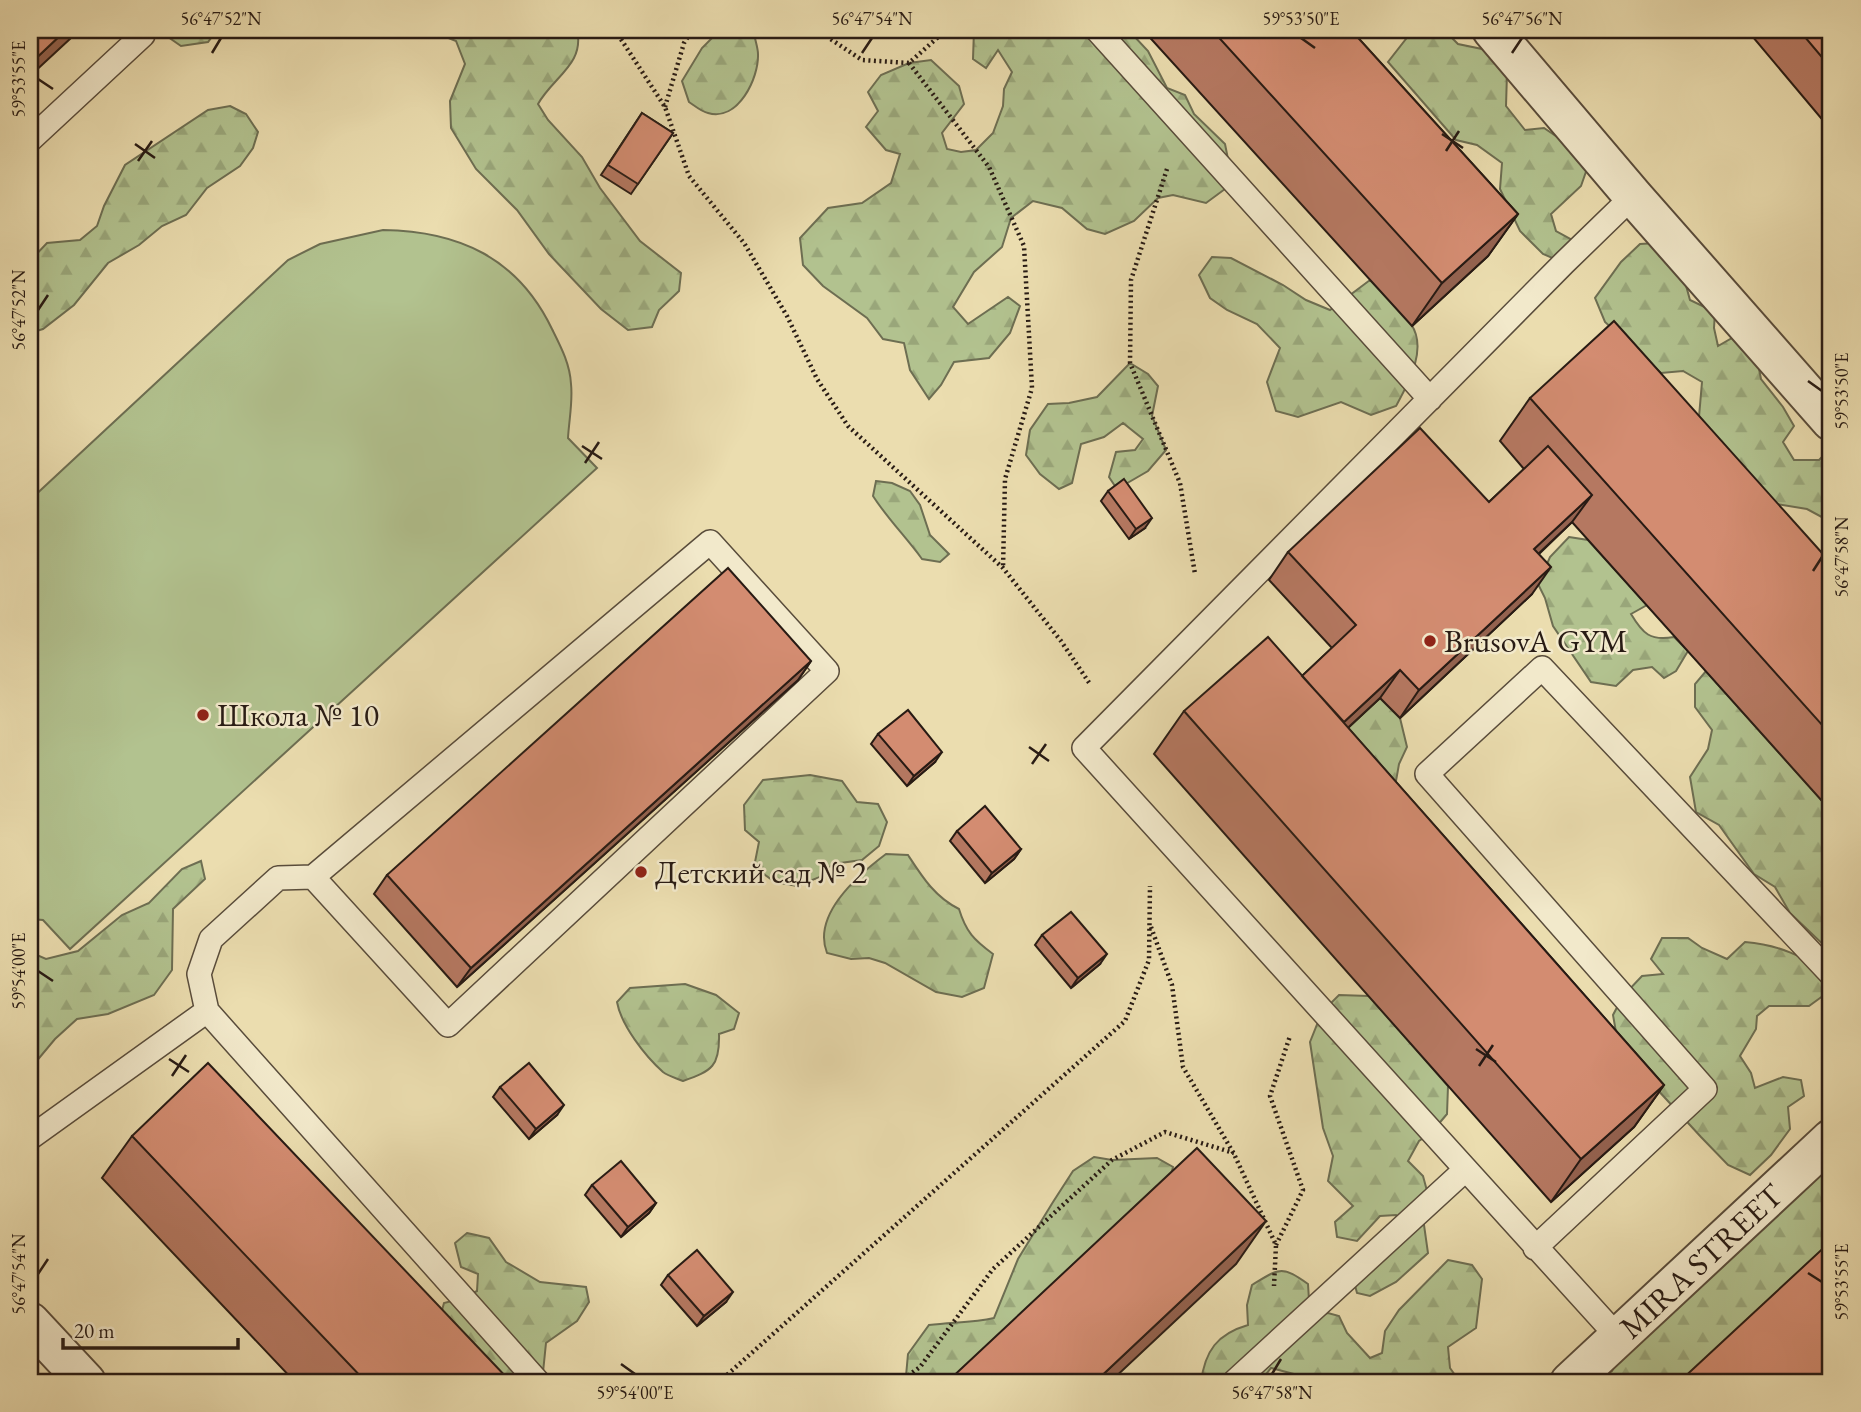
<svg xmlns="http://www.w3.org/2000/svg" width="1861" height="1412" font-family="'EB Garamond',serif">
	<defs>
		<pattern id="forest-firs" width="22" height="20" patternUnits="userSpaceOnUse" patternTransform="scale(1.75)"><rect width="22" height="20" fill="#b2c28f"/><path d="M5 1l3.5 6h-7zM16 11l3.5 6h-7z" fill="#99a67a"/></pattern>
	</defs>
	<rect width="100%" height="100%" fill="#ebddaf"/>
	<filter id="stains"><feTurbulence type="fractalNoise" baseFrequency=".00286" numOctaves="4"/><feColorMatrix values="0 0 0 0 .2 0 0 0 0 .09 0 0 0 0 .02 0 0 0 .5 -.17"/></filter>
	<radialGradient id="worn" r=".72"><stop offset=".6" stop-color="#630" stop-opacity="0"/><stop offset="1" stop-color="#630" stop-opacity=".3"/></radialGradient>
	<path fill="#b2c28f" stroke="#6d6e52" stroke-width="2" d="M383,230C459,231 518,258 552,329C561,347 570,364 571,384C573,401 569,420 568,438L597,468L70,949L43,920L30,919V500L288,260L320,244Z"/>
	<path fill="url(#forest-firs)" stroke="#6d6e52" stroke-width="2" d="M158,30H217L208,42L181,46Z
		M418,30H577C585,64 553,77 538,104L548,120L582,157L600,188L640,241L681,273L679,291L659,310L652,327L628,330L601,309L549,254L517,210L476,169L451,128L450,101L465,64L456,41L436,33Z
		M743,30L755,38C756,43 758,49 758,54C759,78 738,122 708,113C702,112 695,106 689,102L682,81L702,48L718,32Z
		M974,30H1105L1114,34L1133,35L1148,51L1167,88L1185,95L1194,114L1225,144L1230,169L1225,189L1206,203L1173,195L1158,198L1134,221L1105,234L1087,229L1062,208L1033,201L1011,218L1002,247L974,272L953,307L968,324L1008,297L1020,306L1010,333L989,358L954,362L941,385L929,399L910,370L904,343L883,339L867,318L823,286L803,265L800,238L828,208L862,203L891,183L900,154L886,150L866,127L878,111L868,92L881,75L909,63L931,60L959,86L964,104L942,133L947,149L961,152L976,150L993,133L1003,106L1004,89L1012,72L998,50L986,68L973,59Z
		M1413,30H1444L1458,44L1482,49L1507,73L1506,106L1525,130L1544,128L1569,145L1589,163L1581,186L1551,214L1556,231L1574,241L1564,263L1543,254L1520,231L1500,189L1502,163L1477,145L1456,140L1388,62Z
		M230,106L246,114L258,132L253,148L240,166L207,188L186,215L162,226L139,245L108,263L74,305L43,329L30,333V261L47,243L80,240L97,226L104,206L125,165L208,110Z
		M1674,242L1690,300L1715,312L1714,328L1718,346L1739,334L1755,348L1761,379L1783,407L1794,426L1783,442L1794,460H1819L1831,448V522L1807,509L1776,504L1699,417L1702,382L1683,371L1661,373L1605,322L1595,298L1621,262L1640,244Z
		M1212,257L1231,258L1283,285L1306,300L1330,310L1370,280C1383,294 1400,308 1411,324C1428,349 1408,384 1396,406L1371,415L1341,402L1298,417L1276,411L1267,382L1280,348L1257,324L1227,310L1210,298L1199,275Z
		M1130,363L1148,374L1158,386L1152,416L1166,450L1148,471L1117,489L1109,477L1116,452L1135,450L1143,439L1123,423L1104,437L1081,444L1072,483L1059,489L1040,474L1026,455L1030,430L1048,404L1069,403L1097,397Z
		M876,481L892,483L910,491L920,505L930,535L949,554L940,562L922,559C906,537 887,518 873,496Z
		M1569,537L1588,540L1647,605L1631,614C1643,634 1650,641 1674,637L1688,651L1676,671L1664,678L1652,667L1633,670L1616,686L1591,682L1553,626L1545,598L1538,584L1550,557Z
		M1706,671L1831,811V952L1790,913L1775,887L1754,874L1719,825L1696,812L1690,777L1708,749L1712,730L1695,707V684Z
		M1380,698L1400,718L1407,747L1399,764L1396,781L1381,779L1340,734Z
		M810,775L842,781L857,802L878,804L887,822L879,846L862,860L833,864L820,877L797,886L775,882L754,867L759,842L745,830L744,805L763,780Z
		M886,854L908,855C923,878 935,897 959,909C966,932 974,940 993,954L984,988L962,997L936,992L885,963L869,958L851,959L827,953C812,915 858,875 886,854Z
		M201,861L205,879L173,909L172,970L154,995L108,1014L77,1019L55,1039L30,1069V952L46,959L78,951L122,915L149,903L182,869Z
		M1662,938H1688L1702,948L1727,959L1745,942C1781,945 1800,956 1831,974V990L1809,1006H1769L1757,1016L1756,1029L1740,1056L1751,1073L1755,1088L1783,1077L1801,1080L1804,1096L1788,1107L1790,1129L1771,1155L1750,1175L1728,1165L1701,1137L1655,1087L1616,1032L1613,1015L1623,996L1642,976L1663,974L1651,959Z
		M685,984L716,995L739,1013L734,1029L719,1034C720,1066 712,1071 683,1081C676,1078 668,1076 663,1072C645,1056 621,1025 617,1002L630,988Z
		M1339,995L1369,996L1448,1086L1447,1114L1431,1133L1419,1141L1408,1161L1423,1176L1430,1202L1423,1218L1428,1253L1396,1282L1370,1296L1357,1293L1352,1274L1402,1228L1396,1215L1380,1216L1357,1241L1337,1237L1335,1222L1353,1206L1328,1181L1333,1156L1323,1128L1310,1042L1322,1012Z
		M1831,1156V1256L1695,1382H1596L1612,1371L1625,1345Z
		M1094,1157L1112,1160L1157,1158L1173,1167L1167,1191L963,1382H899L906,1376L908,1354L929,1325C952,1322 972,1323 994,1318L1018,1259L1053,1202L1073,1171Z
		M467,1233L489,1238L506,1262L540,1282L586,1287L589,1302L577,1321L546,1343L542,1382H493L439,1321L444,1303L463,1298L477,1291L478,1274L461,1267L455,1243Z
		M1448,1260L1472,1265L1482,1279L1476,1328L1448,1347L1450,1368L1460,1382H1476H1324L1271,1368L1260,1382H1201C1205,1351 1217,1334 1248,1325L1247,1305L1252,1285C1280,1268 1281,1265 1308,1284L1309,1300L1304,1318L1328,1313L1339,1316L1347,1333L1370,1358L1382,1353L1385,1331L1399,1310Z"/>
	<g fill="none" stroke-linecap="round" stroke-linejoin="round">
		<defs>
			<path id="service" d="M1097,30L1430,399
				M30,140L143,35L139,30
				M207,1011L199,974L211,939L278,878L313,877L448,1025L827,671L710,542L313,877
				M30,1138L207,1011L538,1382
				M1535,1248L1705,1089L1427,774L1542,668L1831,974
				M1618,1337L1084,748L1564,263L1633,196
				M1234,1382L1465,1170"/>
			<path id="minor" d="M1492,30L1633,196L1831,421
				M30,1322L86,1382"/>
			<path id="tertiary" d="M1570,1382L1831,1139"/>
		</defs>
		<use href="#service" stroke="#594c3b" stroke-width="26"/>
		<use href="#minor" stroke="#594c3b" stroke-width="42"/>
		<use href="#tertiary" stroke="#594c3b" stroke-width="42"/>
		<path stroke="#281b14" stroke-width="4.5" stroke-dasharray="2 3.5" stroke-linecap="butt" d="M615,30L665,107L689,176L744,243L787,316L817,379L848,426L1003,568L1061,641L1090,684
			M817,30L862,60L909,63L946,30
			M909,63L989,167L1024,246L1032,388L1005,479L1003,568
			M665,107L684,43L692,30
			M1167,169L1131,280L1130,363L1180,483L1195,574
			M1151,927L1172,985L1183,1067L1234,1154L1276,1245L1274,1286
			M1276,1245L1303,1190L1270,1096L1290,1036
			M719,1382L1125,1021L1149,960L1150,886
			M899,1382L920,1367L993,1269L1112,1160L1165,1132L1234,1153"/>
		<use href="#service" stroke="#f2e9cb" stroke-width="23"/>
		<use href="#minor" stroke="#f2e9cb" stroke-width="38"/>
		<use href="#tertiary" stroke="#f2e9cb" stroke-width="38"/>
	</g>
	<path fill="#b57861" stroke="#281b14" stroke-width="2" d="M1143,30H1351L1518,214L1488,256L1412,326Z
		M1747,30H1831V130Z
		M642,113L673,133L631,194L601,175Z
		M1530,398L1831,563V811L1572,522L1539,554L1532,594L1400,718L1380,698L1348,728L1664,1085L1634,1127L1551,1202L1154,754L1184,711L1302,676L1332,648L1269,580L1288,552L1489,502L1524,469L1500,441Z
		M1108,491L1145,528L1129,539L1101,501Z
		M811,661L798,680L457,987L374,894L387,875Z
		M878,734L935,762L907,786L871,744Z
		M957,831L1021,849L1014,859L985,883L950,841Z
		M1042,935L1100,964L1071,988L1035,945Z
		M500,1087L557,1115L529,1139L493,1097Z
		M132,1136L511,1382H295L102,1178Z
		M592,1185L656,1203L649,1213L621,1237L585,1195Z
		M668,1275L726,1302L697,1326L661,1285Z"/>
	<path fill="#94624f" stroke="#281b14" stroke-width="2" d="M66,30H77L72,37L30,76V64Z
		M1518,214L1488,256L1412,326L1442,283Z
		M1592,495L1572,522L1515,576L1534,549Z
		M1152,518L1145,528L1129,539L1136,529Z
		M1551,567L1532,594L1400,718L1419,690Z
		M811,661L798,680L457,987L471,968Z
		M1400,670L1380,698L1311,762L1330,735Z
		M942,752L935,762L907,786L914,776Z
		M1021,849L1014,859L985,883L992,873Z
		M1107,954L1100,964L1071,988L1078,978Z
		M1664,1085L1634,1127L1551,1202L1581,1159Z
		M564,1105L557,1115L529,1139L536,1129Z
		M656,1203L649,1213L621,1237L628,1227Z
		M1266,1221L1236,1264L1110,1382H1095Z
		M733,1292L726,1302L697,1326L704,1316Z"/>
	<path fill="#d38c71" stroke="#281b14" stroke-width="2" d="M30,30H66L30,64Z
		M1212,30H1351L1518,214L1442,283Z
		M1799,30H1831V68Z
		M642,113L673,133L638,184L608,165Z
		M1614,321L1831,563V735L1530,398Z
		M1420,428L1489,502L1548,446L1592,495L1534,549L1551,567L1419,690L1400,670L1344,722L1302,676L1356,625L1288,552Z
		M1124,479L1152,518L1136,529L1108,491Z
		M728,568L811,661L471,968L387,875Z
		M1268,637L1664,1085L1581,1159L1184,711Z
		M908,710L942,752L914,776L878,734Z
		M985,806L1021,849L992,873L957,831Z
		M1071,912L1107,954L1078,978L1042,935Z
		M208,1063L511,1382H366L132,1136Z
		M529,1063L564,1105L536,1129L500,1087Z
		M1197,1148L1266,1221L1095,1382H947Z
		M621,1161L656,1203L628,1227L592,1185Z
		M1831,1241V1382H1679Z
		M697,1250L733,1292L704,1316L668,1275Z"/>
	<path fill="none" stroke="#281b14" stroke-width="2.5" d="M1301,38L1315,48M212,53L221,38M862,53L872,38M1512,53L1522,38M38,79L53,89M1442,134L1463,148M135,144L155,158M1446,151L1459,131M138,161L152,141M38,310L48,295M1808,381L1822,391M582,446L602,459M585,463L599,442M1813,571L1822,557M1029,747L1049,761M1032,764L1046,744M38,971L53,981M1476,1049L1496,1062M169,1059L189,1072M1479,1066L1493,1045M172,1076L186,1055M1808,1273L1822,1282M38,1274L48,1259M621,1364L635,1374M1272,1374L1281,1359"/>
	<g fill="#8f2418" stroke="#f2e9cb" stroke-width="2.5">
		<circle cx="1430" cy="641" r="7"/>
		<circle cx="203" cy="715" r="7"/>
		<circle cx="641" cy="872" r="7"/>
	</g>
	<g text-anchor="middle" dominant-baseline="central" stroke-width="5" stroke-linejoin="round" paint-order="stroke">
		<g font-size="32" fill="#281b14" stroke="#f2e9cb" text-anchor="start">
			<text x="1444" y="641">BrusovA GYM</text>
			<text x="217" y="715">Школа № 10</text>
			<text x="655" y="872">Детский сад № 2</text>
		</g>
		<g font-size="32" fill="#281b14" stroke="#f2e9cb">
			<text transform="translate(1701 1261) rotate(-43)">MIRA STREET</text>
		</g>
	</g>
	<rect width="1861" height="1412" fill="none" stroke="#ebddaf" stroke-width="77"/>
	<path d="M63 1338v10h175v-10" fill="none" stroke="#281b14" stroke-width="3.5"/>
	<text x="74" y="1338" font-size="21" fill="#281b14" stroke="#f2e9cb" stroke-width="5" paint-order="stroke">20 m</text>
	<rect x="38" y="38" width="1784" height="1336" fill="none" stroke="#281b14" stroke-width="2.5"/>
	<g font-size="18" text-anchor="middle" fill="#281b14">
		<text x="221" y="25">56°47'52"N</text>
		<text x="872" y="25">56°47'54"N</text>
		<text x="1301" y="25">59°53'50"E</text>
		<text x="1522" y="25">56°47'56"N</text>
		<text transform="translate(19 79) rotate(-90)" y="6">59°53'55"E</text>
		<text transform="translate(19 310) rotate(-90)" y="6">56°47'52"N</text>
		<text transform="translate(1842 391) rotate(-90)" y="6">59°53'50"E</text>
		<text transform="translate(1842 557) rotate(-90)" y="6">56°47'58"N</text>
		<text transform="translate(19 971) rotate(-90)" y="6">59°54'00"E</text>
		<text transform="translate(19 1274) rotate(-90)" y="6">56°47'54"N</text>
		<text transform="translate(1842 1282) rotate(-90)" y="6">59°53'55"E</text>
		<text x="635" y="1399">59°54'00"E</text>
		<text x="1272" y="1399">56°47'58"N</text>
	</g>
	<rect width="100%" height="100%" filter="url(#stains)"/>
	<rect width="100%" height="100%" fill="url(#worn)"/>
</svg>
